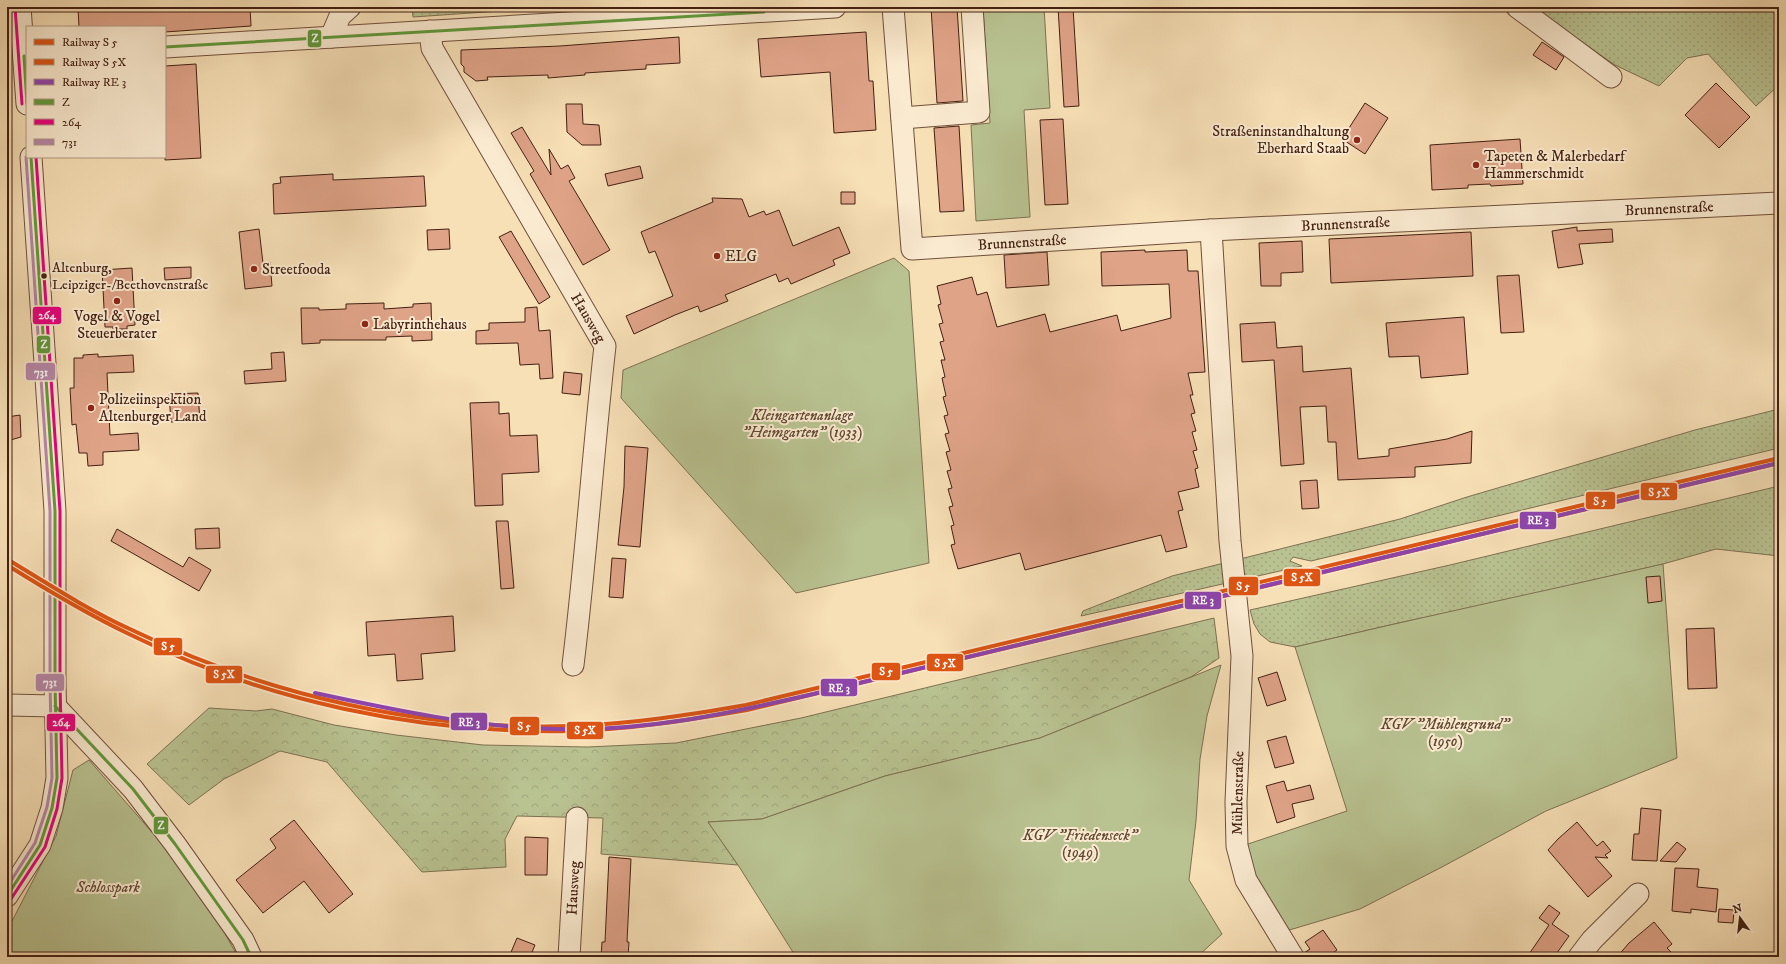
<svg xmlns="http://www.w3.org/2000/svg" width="1786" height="964" font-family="'IM FELL DW Pica',serif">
	<defs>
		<pattern id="grass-dots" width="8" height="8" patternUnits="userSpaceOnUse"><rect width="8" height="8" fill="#b9c291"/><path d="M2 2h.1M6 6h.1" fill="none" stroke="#a0a67c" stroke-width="1.8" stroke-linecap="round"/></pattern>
		<pattern id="forest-crowns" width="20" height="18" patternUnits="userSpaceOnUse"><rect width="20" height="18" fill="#b9c291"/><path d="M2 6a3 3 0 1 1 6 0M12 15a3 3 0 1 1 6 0" fill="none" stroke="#a0a67c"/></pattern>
	</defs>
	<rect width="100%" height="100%" fill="#f7dfb6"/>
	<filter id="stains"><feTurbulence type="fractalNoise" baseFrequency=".005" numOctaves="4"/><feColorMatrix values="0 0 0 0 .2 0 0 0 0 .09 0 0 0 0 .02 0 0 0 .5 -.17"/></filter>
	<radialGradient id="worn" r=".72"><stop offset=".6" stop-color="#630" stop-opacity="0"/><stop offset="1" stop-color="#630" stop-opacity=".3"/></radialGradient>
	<path fill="url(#grass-dots)" stroke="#7e7152" d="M412,7H559L413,17Z
		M1532,7H1779V85L1756,106L1708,54L1687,58L1659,86L1615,65Z
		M1779,409V448L1311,561L1293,557L1290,561L1302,566L1081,616L1083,611L1172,576L1400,519L1467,497L1695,430Z
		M1779,486V556L1716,549L1663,564L1514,599L1403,622L1295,647L1270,642L1260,634L1254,624L1250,610L1450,565Z"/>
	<path fill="url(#forest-crowns)" stroke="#7e7152" d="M1214,618L1219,658L1191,677L1040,738L885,776L762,819L708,822L738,865L601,854L603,818L517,816L505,839L506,867L422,872L327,762L280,751L224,779L189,805L147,764L209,708L256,711L272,709L334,725L396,735L483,745L587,747L676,743L801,718Z"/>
	<path fill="#b9c291" stroke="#7e7152" d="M983,7H1044L1050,108L1024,110L1030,217L976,221L971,125L990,123Z
		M894,258L909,271L929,563L796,593L621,398L623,370Z
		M1663,564L1677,758L1546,811L1442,867L1360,909L1286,931L1252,870L1245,845L1347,811L1295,647C1417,618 1540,592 1663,564Z
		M1221,665L1207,716L1200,759L1196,821L1189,880L1222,934L1197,957H796L738,865L708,822L762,819L885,776L1040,738Z
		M89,760L198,885L238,957H7V926L12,921L56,836L73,770Z"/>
	<path fill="#dfa388" stroke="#432012" d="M86,7H250L251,26L165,32V27H79L78,8Z
		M931,7H957L963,101L937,103Z
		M1058,7H1073L1079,106L1064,107Z
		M866,32L869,81H873L876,130L834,133L830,72L761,77L758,39Z
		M679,37L680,63L646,65V69L585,73V75L548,78V75L487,77L488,80L476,81L464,72V67L461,64V50L560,46Z
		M1542,42L1564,57L1556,70L1533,55Z
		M196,64L201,158L165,160V66Z
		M1716,83L1750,117L1719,148L1685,115Z
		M1365,103L1388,118L1365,154L1342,139Z
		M566,104H582L583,124L599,125L601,145H582L567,132Z
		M1063,119L1068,204L1045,205L1040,120Z
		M959,126L964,211L940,212L934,128Z
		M522,127L551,175L549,149L561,169L568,165L575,178L569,181L610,250L583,265L530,174L534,171L511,133Z
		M1520,139L1523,184L1491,186L1490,184L1468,185V188L1432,190L1430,145Z
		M640,166L643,178L608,186L605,174Z
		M333,174V180L424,176L426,206L274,214L273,184L281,183L280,177Z
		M841,192H855V204H841Z
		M712,198L742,199L749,217L764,211L766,215L779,210L793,246L839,227L850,253L833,260L835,265L791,284L788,278L779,282L776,274L725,295L728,301L700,312L698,306L675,315L634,334L626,316L673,296L655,251L649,253L641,232L713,202Z
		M1577,227V231L1612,229L1613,242L1579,244L1583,264L1558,268L1552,231Z
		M259,229L263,263L270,262L272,286L245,289L239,232Z
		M449,229L450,249L428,250L427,230Z
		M511,231L550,297L539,304L499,237Z
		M1471,232L1473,276L1331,283L1329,239Z
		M1302,241L1303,272L1281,273V286H1261L1259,243Z
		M1145,250V252L1187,250L1188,271H1198L1205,372L1188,373L1193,395H1190L1195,413L1191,414L1196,431L1192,432L1197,450L1193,451L1198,468L1195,469L1199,487L1178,492L1183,510L1178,511L1187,547L1166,552L1161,535L1025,570L1020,553L958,569L951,545L955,544L951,526L954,525L949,507L953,506L948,489L952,488L947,471L951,470L946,452L950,451L945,434L949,433L944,416L948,415L943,397L946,396L942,378L945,377L941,360H945L940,342L944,341L939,324L943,323L938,305L941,304L937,286L972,277L977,295L987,292L997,327L1045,314L1050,332L1117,315L1121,331L1171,318L1169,284L1102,286L1101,252Z
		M1047,252L1049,285L1006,288L1004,255Z
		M191,267V278L165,280L164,268Z
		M132,268L135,325L127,326V329H113V327H105L102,270Z
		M1519,275L1524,332L1501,333L1497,276Z
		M384,303V309L413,307V304L431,303L432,340L412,341V336L386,337V340H320V343L302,344L301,308H319V310L346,309V304Z
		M537,307L539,331L550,330L553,378L540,379L539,364L520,365L518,343L476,344V331L489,330V323L525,322V308Z
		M1464,317L1468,374L1421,378L1419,356L1389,357L1386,323Z
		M1275,322L1277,348L1302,346L1303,372L1351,368L1358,459L1389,456V449L1447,439L1472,431L1471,463L1415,467V477L1338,480L1336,442H1328L1326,406L1300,407L1304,464L1281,466L1274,360L1242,362L1240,324Z
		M284,352L286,381L245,384L244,371L272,369L271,353Z
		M98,354V357L133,355L134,372L107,373L110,435L138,433L139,450L103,452V465L88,466L87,453H79L76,424L72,425L70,388H74V358H83V355Z
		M564,372L582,374L580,395L562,393Z
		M198,393L200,421L171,422L169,394Z
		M499,402V414L509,413L510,436L537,435L539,472L502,474L503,505L475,506L470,403Z
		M20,415L21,437L7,441V417Z
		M625,446L648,448L640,547L618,545L624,487Z
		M1317,480L1319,508L1302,509L1300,481Z
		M496,521H508L514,588L501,589Z
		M219,528L220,548L196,549L195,529Z
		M117,529L183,567L189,557L211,570L199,591L111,541Z
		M612,558L626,559L623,598L609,597Z
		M1660,576L1662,601L1648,603L1646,577Z
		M453,616L455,651L421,654L423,679L397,681L395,654L368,656L366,622Z
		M1714,628L1717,688L1688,689L1686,629Z
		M1277,672L1286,700L1267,706L1258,678Z
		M1286,736L1294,763L1275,768L1267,741Z
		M1284,781L1287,791L1310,785L1314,799L1292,804L1295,817L1277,823L1266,786Z
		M1641,808L1661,810L1657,861L1632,860L1634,834H1639Z
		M294,820L353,894L329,913L304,881L263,913L236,880L276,848L270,839Z
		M1577,822L1597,846L1603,841L1611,851L1605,855L1608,858L1595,857L1612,876L1588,897L1548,850L1558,839Z
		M525,837L548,838L547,875H525Z
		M1677,842L1686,849L1676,862L1660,861Z
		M609,857L631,859L627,942H629L628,957H601L602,942H605Z
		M1675,868L1699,869L1697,887L1718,889L1716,912L1691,909V913L1672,911Z
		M1549,905L1560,913L1552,924L1569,936L1554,957H1527L1549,925L1539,918Z
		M1719,909L1734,910L1733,923L1718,922Z
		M1654,922L1672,944L1667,948L1676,957H1617L1629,943Z
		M1323,930L1337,950L1327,957H1305L1304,953L1310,949L1305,942Z
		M517,938L535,945L530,957H509Z"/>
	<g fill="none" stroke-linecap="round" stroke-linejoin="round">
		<defs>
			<g id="minor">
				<path d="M20,7L27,104"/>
				<path id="s1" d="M893,7L912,249L1211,230L1779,203"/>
				<path d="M1517,7L1611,77"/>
				<path id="s2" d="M430,31L432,48L605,346C593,452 586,559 573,665"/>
				<path d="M331,37L340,16L350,7"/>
				<path d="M165,47L835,7"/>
				<path d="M902,118L979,112L972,7"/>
				<path d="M1211,230L1230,541L1242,656L1236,802L1237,846L1246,880L1293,957"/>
				<path d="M7,705L55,706"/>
				<path d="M55,706L133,789L175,844L243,940L251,957"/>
				<path d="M7,896L40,845L52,808L57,778L55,682V511L31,157"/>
				<path id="s3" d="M569,957L577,818"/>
				<path d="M1579,957L1592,940L1638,894"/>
			</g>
		</defs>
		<use href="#minor" stroke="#70503b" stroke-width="23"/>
		<use href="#minor" stroke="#faead0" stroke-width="21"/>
		<defs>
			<path id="bus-1" d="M165,47L764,12
				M24,56L27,104
				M55,706L133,789L175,844L243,940L251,957
				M7,896L40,845L52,808L57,778L55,682V511L31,157"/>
			<path id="bus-2" d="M15,7L22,104
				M11,899L45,847L57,809L62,778L60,682V511L36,157"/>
			<path id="bus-3" d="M7,887L35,843L47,807L52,778L50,682V511L26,157"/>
		</defs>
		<use href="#bus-1" stroke="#faead0" stroke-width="6"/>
		<use href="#bus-2" stroke="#faead0" stroke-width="6"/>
		<use href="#bus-3" stroke="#faead0" stroke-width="6"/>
		<use href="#bus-1" stroke="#61993b" stroke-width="3"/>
		<use href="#bus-2" stroke="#e6007d" stroke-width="3"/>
		<use href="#bus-3" stroke="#b586a7" stroke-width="3"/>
		<defs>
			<path id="rail-1" d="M7,559C48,584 88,610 132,630C266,695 423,731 572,726C631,724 688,715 746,705L1779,458"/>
			<path id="rail-2" d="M7,565C47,590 87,614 129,634C264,701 419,734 570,731C629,730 689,720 747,710L1779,463"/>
			<path id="rail-3" d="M315,693C394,710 474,727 555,729C641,732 726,714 809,695L1778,463"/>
		</defs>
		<use href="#rail-1" stroke="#faead0" stroke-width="7"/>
		<use href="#rail-2" stroke="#faead0" stroke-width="7"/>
		<use href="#rail-3" stroke="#faead0" stroke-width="7"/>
		<use href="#rail-1" stroke="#dd5413" stroke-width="4"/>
		<use href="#rail-2" stroke="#dd5413" stroke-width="4"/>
		<use href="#rail-3" stroke="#8e44ad" stroke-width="4"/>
	</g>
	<g fill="#8f2418" stroke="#faead0" stroke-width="1.5">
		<circle cx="1357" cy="140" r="4"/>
		<circle cx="1476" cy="165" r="4"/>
		<circle cx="717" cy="256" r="4"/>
		<circle cx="254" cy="269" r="4"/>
		<circle cx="117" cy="301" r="4"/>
		<circle cx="365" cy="324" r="4"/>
		<circle cx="91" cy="408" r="4"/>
	</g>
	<circle fill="#432012" stroke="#faead0" stroke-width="1.5" cx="44" cy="276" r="3.5"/>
	<g text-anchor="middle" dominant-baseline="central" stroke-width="4" stroke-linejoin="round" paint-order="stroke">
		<g font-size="14" fill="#432012" stroke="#faead0" text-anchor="start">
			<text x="52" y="268">Altenburg,<tspan x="52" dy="17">Leipziger-/Beethovenstraße</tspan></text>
		</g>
		<g font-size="15" fill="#432012" stroke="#faead0" text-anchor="start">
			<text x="1349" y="131" text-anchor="end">Straßeninstandhaltung<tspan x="1349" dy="17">Eberhard Staab</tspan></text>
			<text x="1484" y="156">Tapeten &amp; Malerbedarf<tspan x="1484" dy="17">Hammerschmidt</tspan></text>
			<text x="725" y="256">ELG</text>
			<text x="262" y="269">Streetfooda</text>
			<text x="117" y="316" text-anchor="middle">Vogel &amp; Vogel<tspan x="117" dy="17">Steuerberater</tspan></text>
			<text x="373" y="324">Labyrinthehaus</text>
			<text x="99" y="399">Polizeiinspektion<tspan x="99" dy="17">Altenburger Land</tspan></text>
		</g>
		<g font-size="15" fill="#432012" stroke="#faead0">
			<text stroke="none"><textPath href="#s1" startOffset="1001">Brunnenstraße</textPath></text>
			<text stroke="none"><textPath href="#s1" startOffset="677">Brunnenstraße</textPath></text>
			<text stroke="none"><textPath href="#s1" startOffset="353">Brunnenstraße</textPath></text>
			<text stroke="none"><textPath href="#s2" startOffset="329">Hausweg</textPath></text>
			<text transform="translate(1238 793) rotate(-89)">Mühlenstraße</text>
			<text stroke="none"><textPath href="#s3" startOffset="69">Hausweg</textPath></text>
		</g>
		<g font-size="15" font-style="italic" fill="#604832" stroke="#faead0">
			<text x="802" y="415">Kleingartenanlage<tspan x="802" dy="17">"Heimgarten" (1933)</tspan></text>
			<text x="1445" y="724">KGV "Mühlengrund"<tspan x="1445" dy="17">(1950)</tspan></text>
			<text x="1080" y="835">KGV "Friedenseck"<tspan x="1080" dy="17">(1949)</tspan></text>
			<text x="108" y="887">Schlosspark</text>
		</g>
	</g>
	<g stroke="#faead0" stroke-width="1.5">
		<rect x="307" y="29" width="15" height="19" rx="4" fill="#61993b"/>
		<rect x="32" y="306" width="30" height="19" rx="4" fill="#e6007d"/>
		<rect x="36" y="335" width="15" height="19" rx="4" fill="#61993b"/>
		<rect x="25" y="362" width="31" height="19" rx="4" fill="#b586a7"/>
		<rect x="1640" y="482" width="38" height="19" rx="4" fill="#dd5413"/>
		<rect x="1585" y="491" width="31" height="19" rx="4" fill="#dd5413"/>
		<rect x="1519" y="511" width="38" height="19" rx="4" fill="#8e44ad"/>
		<rect x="1283" y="568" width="38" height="19" rx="4" fill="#dd5413"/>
		<rect x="1228" y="576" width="31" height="20" rx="4" fill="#dd5413"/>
		<rect x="1184" y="591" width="38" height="19" rx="4" fill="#8e44ad"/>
		<rect x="153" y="637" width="30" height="19" rx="4" fill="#dd5413"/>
		<rect x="926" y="653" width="38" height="19" rx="4" fill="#dd5413"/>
		<rect x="871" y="662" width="30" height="19" rx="4" fill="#dd5413"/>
		<rect x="205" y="665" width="38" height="19" rx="4" fill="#dd5413"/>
		<rect x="35" y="673" width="30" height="19" rx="4" fill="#b586a7"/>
		<rect x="820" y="678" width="38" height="19" rx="4" fill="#8e44ad"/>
		<rect x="450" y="712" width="38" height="19" rx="4" fill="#8e44ad"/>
		<rect x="46" y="713" width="30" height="19" rx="4" fill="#e6007d"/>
		<rect x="509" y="716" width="31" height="20" rx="4" fill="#dd5413"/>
		<rect x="566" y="721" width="38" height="19" rx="4" fill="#dd5413"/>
		<rect x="153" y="816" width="16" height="19" rx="4" fill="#61993b"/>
	</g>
	<g font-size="11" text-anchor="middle" font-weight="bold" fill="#fff">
		<text x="315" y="42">Z</text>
		<text x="47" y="319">264</text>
		<text x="44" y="348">Z</text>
		<text x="41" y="376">731</text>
		<text x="1659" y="496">S 5X</text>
		<text x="1600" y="505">S 5</text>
		<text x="1538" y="524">RE 3</text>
		<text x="1302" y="581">S 5X</text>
		<text x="1243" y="590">S 5</text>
		<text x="1203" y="604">RE 3</text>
		<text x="168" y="650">S 5</text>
		<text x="945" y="667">S 5X</text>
		<text x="886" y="675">S 5</text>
		<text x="224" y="678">S 5X</text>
		<text x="50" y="686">731</text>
		<text x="839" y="692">RE 3</text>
		<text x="469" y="726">RE 3</text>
		<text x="61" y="726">264</text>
		<text x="524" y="730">S 5</text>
		<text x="585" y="734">S 5X</text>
		<text x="161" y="829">Z</text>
	</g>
	<rect width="1786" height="964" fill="none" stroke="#f7dfb6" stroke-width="24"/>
	<rect x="8" y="8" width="1770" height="948" fill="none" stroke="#432012" stroke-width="2"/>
	<rect x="12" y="12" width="1762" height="940" fill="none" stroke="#432012"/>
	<rect x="26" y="26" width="140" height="132" fill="#faead0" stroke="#b19984"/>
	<rect x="34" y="39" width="20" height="6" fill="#dd5413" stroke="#b19984"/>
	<text x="62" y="46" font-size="12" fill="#432012">Railway S 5</text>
	<rect x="34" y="59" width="20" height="6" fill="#dd5413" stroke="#b19984"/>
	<text x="62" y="66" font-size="12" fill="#432012">Railway S 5X</text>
	<rect x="34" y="79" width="20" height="6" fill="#8e44ad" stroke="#b19984"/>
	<text x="62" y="86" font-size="12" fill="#432012">Railway RE 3</text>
	<rect x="34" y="99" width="20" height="6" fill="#61993b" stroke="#b19984"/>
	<text x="62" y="106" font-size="12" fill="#432012">Z</text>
	<rect x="34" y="119" width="20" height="6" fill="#e6007d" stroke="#b19984"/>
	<text x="62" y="126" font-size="12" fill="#432012">264</text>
	<rect x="34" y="139" width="20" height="6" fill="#b586a7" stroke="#b19984"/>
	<text x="62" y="146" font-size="12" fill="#432012">731</text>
	<g transform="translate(1740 918) rotate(345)" stroke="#faead0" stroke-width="3" paint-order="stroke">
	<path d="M0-3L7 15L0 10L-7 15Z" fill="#432012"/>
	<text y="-6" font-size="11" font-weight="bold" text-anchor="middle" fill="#432012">N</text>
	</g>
	<rect width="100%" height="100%" filter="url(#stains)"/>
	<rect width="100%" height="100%" fill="url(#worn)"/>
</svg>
